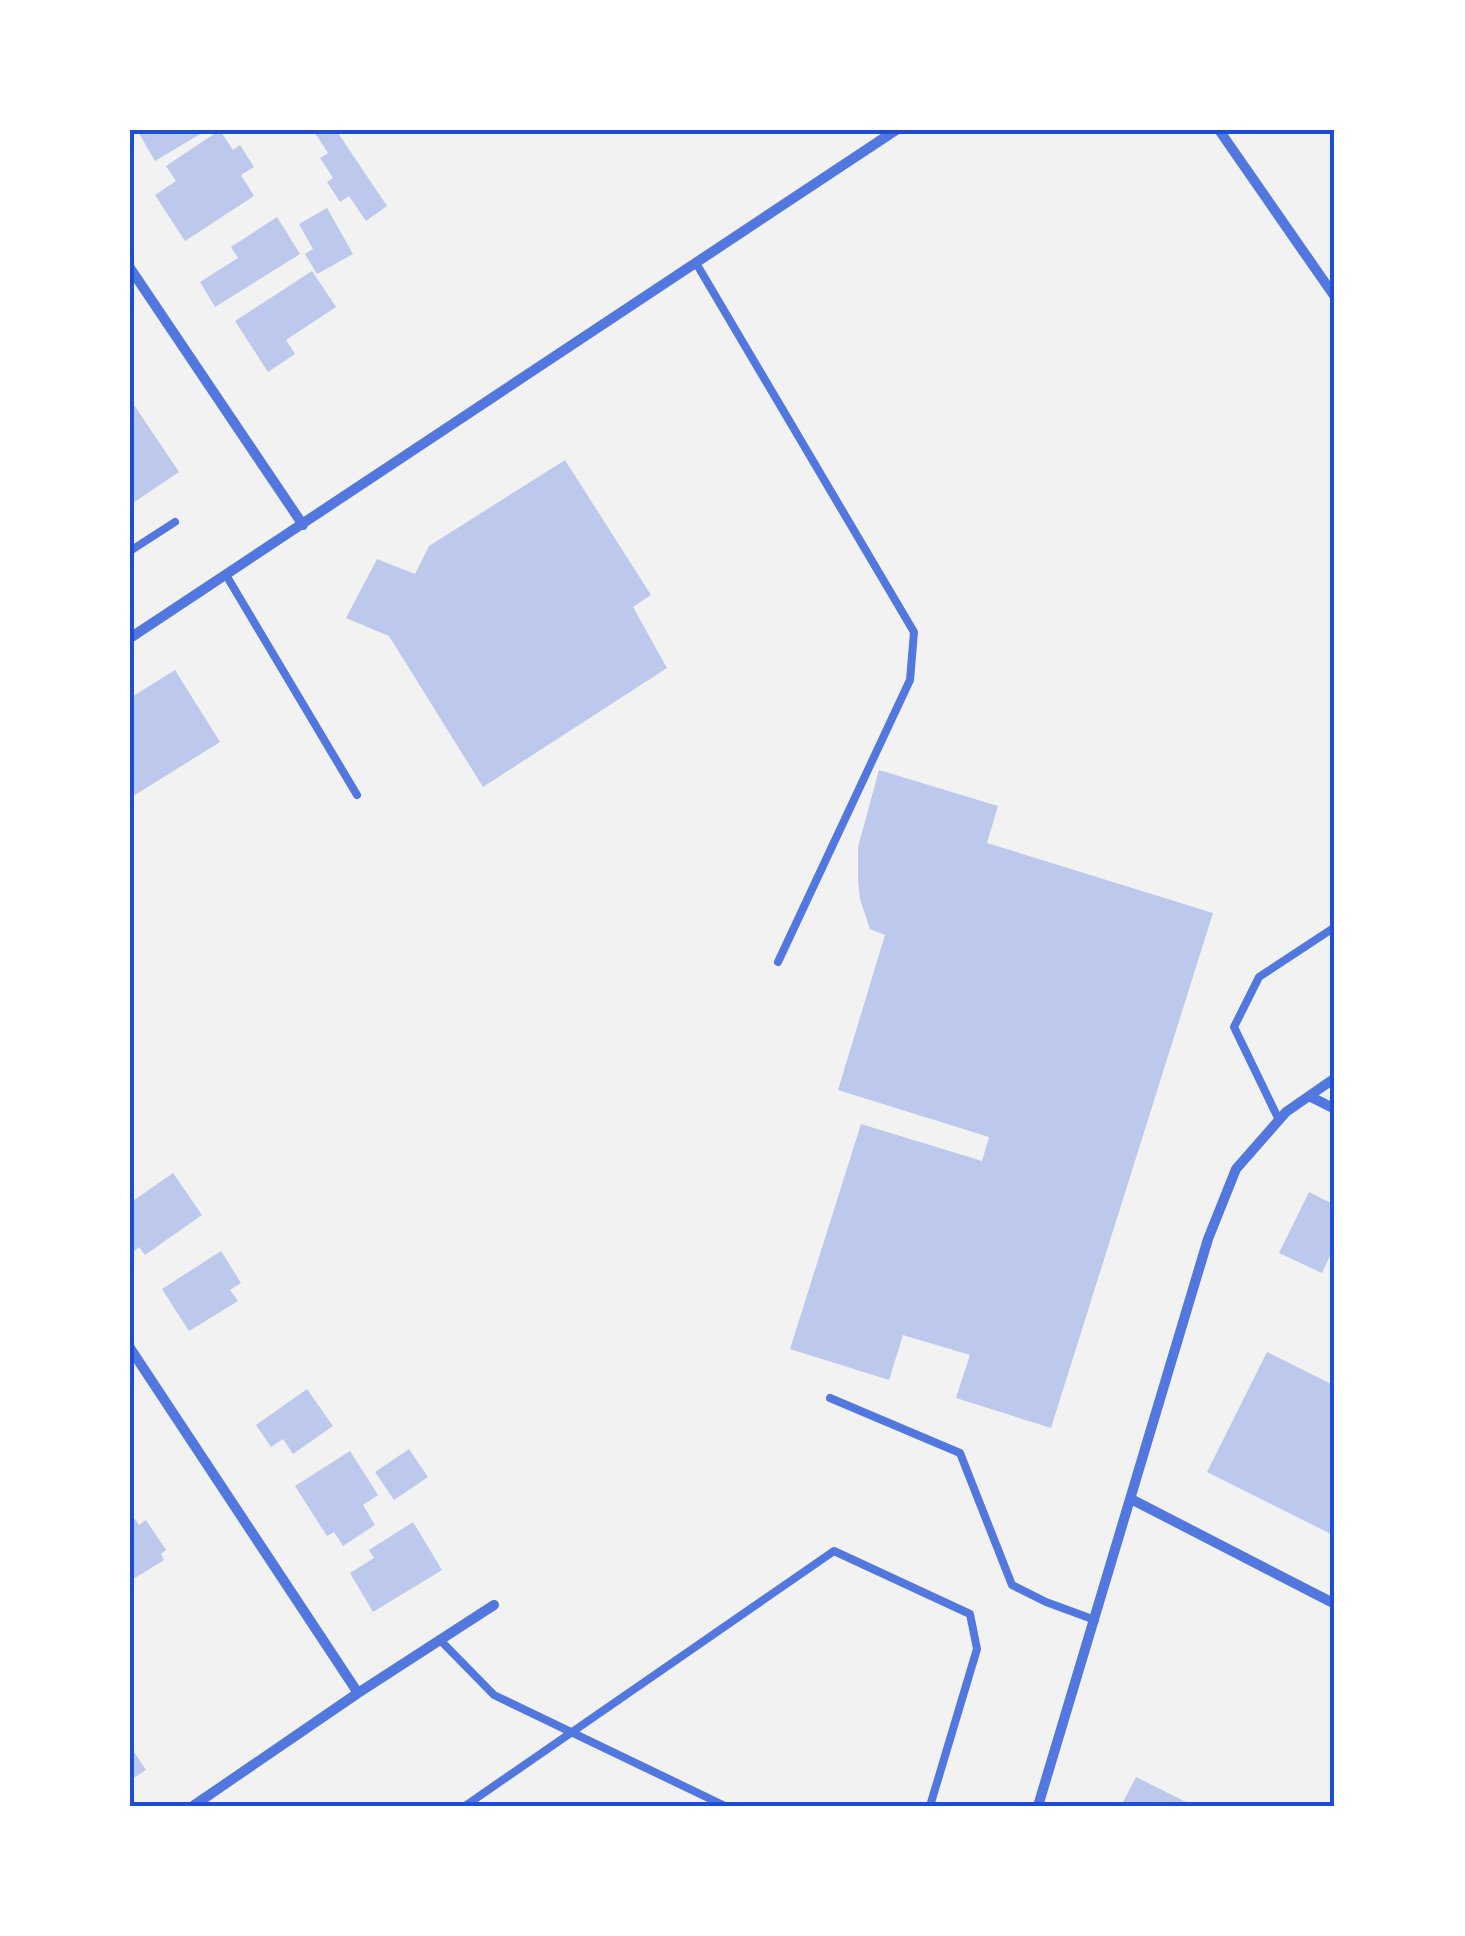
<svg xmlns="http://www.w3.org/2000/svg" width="1465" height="1936" font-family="Roboto,sans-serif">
	<rect width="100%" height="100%" fill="#f2f2f2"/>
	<path fill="#bdc9ec" d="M137,130H207L155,161Z
		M220,130L233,150L240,145L254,167L241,175L254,196L185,241L155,195L176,181L166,166Z
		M313,130H336L387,206L366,221L349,196L340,202L327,182L333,178L320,158L328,153Z
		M327,208L353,254L317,274L305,254L313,249L299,224Z
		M277,217L300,254L215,307L200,282L238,258L231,247Z
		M312,271L336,307L286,340L295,354L268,372L235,321Z
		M130,399L179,472L130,505Z
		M565,460L651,595L633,607L667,668L483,787L389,636L346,618L377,559L415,574L429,546Z
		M175,670L220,742L130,798V698Z
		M879,770L998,806L987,843L1213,913L1051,1428L956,1398L970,1355L903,1335L889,1380L790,1349L861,1124L982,1161L989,1137L838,1090L885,935L870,929L860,899L858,881V847Z
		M173,1173L202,1215L145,1255L139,1247L132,1253L130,1250V1203Z
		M1309,1192L1335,1205V1219L1331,1227L1335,1229V1245L1322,1273L1279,1253Z
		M221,1251L241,1283L230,1290L238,1301L189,1331L162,1289Z
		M1267,1352L1335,1386V1536L1207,1472Z
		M307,1389L333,1426L293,1454L283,1439L271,1447L256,1425Z
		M409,1449L428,1477L394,1500L375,1472Z
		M350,1451L378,1495L363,1505L375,1525L343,1546L334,1532L327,1536L295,1486Z
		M135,1519L139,1525L146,1520L166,1550L161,1554L164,1560L130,1581V1522Z
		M413,1522L442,1570L373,1612L350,1573L374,1558L369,1550Z
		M130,1746L146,1770L130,1780Z
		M1136,1777L1194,1806H1121Z"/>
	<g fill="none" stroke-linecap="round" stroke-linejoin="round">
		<path stroke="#5277de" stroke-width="8" d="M696,263L914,632L910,680L778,962
			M130,551L175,522
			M226,575L357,795
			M1279,1120L1234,1027L1259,977L1335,927
			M830,1398L960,1453L1012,1585L1046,1602L1095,1620
			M440,1640L494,1695L725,1806
			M465,1806L834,1551L970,1614L977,1649L930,1806"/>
		<path stroke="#5277de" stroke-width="10" d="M1219,130L1335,297
			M130,268L303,525
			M130,638L896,130
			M1309,1096L1335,1109
			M130,1348L358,1693
			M1131,1499L1335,1604
			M193,1806L358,1693L494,1605
			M1038,1806L1208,1239L1236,1169L1286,1112L1335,1078"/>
	</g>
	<rect width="1465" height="1936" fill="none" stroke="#ffffff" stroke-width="265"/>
	<rect x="132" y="132" width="1200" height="1672" fill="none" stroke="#1d4ed8" stroke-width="4"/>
</svg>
